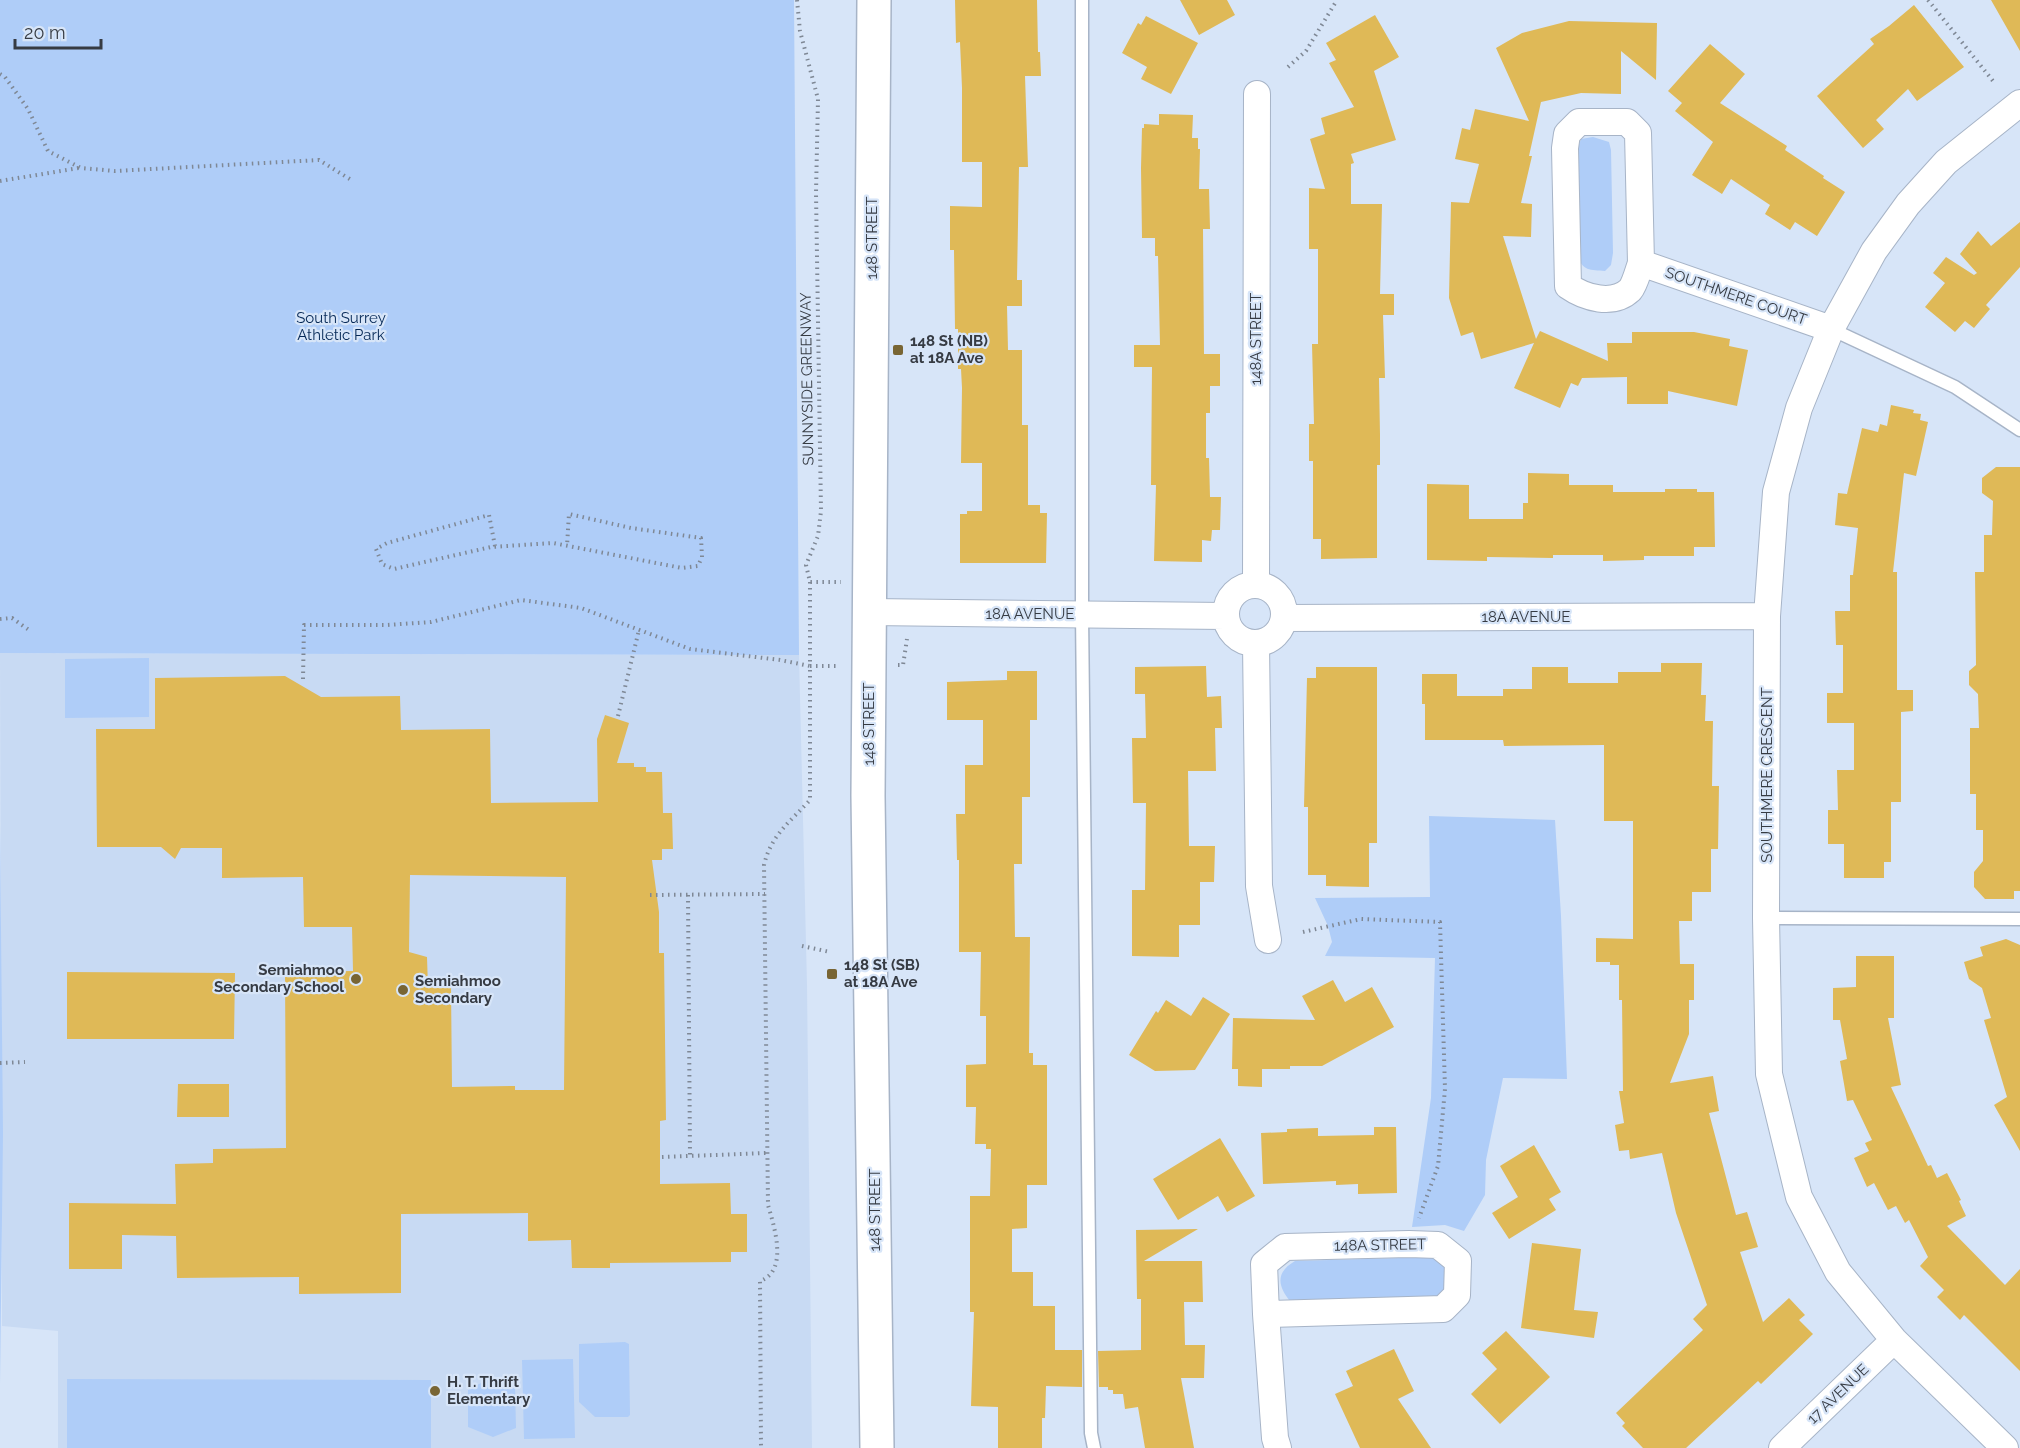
<svg xmlns="http://www.w3.org/2000/svg" width="2020" height="1448" font-family="Raleway,sans-serif">
	<rect width="100%" height="100%" fill="#d7e5f8"/>
	<path fill="#c8daf3" d="M0,653L799,655L807,984L812,1448H58V1331L2,1326Z"/>
	<path fill="#afcdf8" d="M0,0H794L799,655L0,653Z
		M1593,137L1609,142L1611,150L1613,253L1611,265L1605,271C1591,270 1581,271 1578,255V147L1581,139Z
		M149,658V717L65,718V659Z
		M1429,816L1555,820L1561,916L1567,1079L1503,1078L1486,1160L1485,1195L1464,1231L1445,1225L1412,1227L1431,1098L1435,958L1325,956L1332,942L1328,926L1315,898L1430,897Z
		M0,827L3,1133L0,1385Z
		M1436,1257L1446,1262V1297L1290,1301C1277,1285 1276,1272 1295,1261Z
		M625,1342L629,1344V1347L630,1415L628,1417H595L579,1402V1344Z
		M573,1359L575,1438L524,1439L522,1360Z
		M492,1377L515,1386L516,1428L493,1437L468,1427V1390Z
		M67,1379L431,1380V1448H67Z"/>
	<path fill="#dfb957" fill-rule="evenodd" d="M955,0H1037L1038,52H1040L1041,76H1025L1028,167H1019L1017,280H1022V306H1007L1008,350H1022V425H1028V505H1040V513H1047L1046,563H960V514H967V511H982V463H961L962,388L961,369H958V329H955L954,250H950V206L982,207V162H962V88L960,42L956,43Z
		M1180,0H1227L1235,15L1199,35Z
		M1991,0H2020V51Z
		M1914,5L1964,67L1917,101L1908,89L1876,120L1884,129L1863,148L1817,96L1874,44L1870,39L1889,26Z
		M1375,15L1399,57L1374,71L1396,140L1351,154L1354,163L1351,164V204H1382L1380,294H1394V315H1383L1385,378H1379L1380,435V465H1377V558L1321,559V539H1313V461H1309V424H1314L1312,344H1318V249H1309V188L1325,189L1310,139L1325,134L1321,118L1354,107L1329,63L1336,60L1326,43Z
		M1146,16L1198,43L1171,94L1141,79L1147,67L1122,53L1138,23L1141,25Z
		M1569,21L1657,23L1656,80L1621,51V94L1581,93L1541,102L1529,156H1532L1521,203L1532,204L1531,237L1503,236L1536,339L1540,331L1608,361L1607,343H1632V332H1694L1730,339L1729,346L1748,350L1737,406L1668,391V404H1627V377L1582,378L1578,386L1571,383L1560,408L1514,388L1534,343L1481,359L1473,332L1461,336L1449,298L1451,202L1469,203L1479,164L1455,159L1462,128L1470,130L1475,109L1529,121L1496,48L1522,33Z
		M1710,44L1745,74L1720,103L1787,146L1785,150L1824,176L1823,178L1845,192L1817,236L1795,222L1790,230L1765,214L1770,205L1731,179L1722,194L1692,175L1713,142L1675,111L1682,103L1668,91Z
		M1159,114L1193,115L1192,138H1198V149H1200L1199,189H1209L1210,229H1203L1204,354H1220V386H1210V413H1206V458H1209L1210,497H1221L1220,530H1212L1211,541L1202,540V562L1154,561L1156,485H1151L1152,367H1134V345H1160L1158,256H1155V238H1142L1141,168L1142,128H1144V124L1159,125Z
		M2020,222V267L1986,305L1990,309L1974,328L1965,321L1955,332L1925,307L1945,283L1933,273L1946,257L1974,275L1977,273L1960,254L1978,231L1991,246Z
		M1891,405L1914,410L1913,413L1921,414L1920,420L1928,422L1916,476L1904,473L1893,572H1897V690H1913V711L1901,712V802H1891V862H1884V878H1844V844H1828V810H1838L1837,770H1854V723H1827V693H1843V645H1836L1835,611H1850V575H1853L1858,528L1835,525L1838,493L1847,494L1862,428L1878,432L1880,424L1887,426Z
		M1996,467H2020V891H2014V899H1985L1974,887V872L1983,861V830H1976V794H1970V728H1979L1978,694L1969,685V671L1976,665L1975,572H1984V535H1992L1993,501L1982,493V478Z
		M1528,473L1569,474V485H1613V492H1665V489H1697V492H1714L1715,547H1694V556H1644V560L1603,561V555H1553V558L1487,557V561L1427,560V484L1469,485V519H1523V503H1528Z
		M1661,663H1702L1701,695H1706L1705,721H1713L1712,786H1719L1718,849H1711V892H1692V921H1679L1680,964H1694V1000H1689V1034L1670,1083L1713,1076L1719,1111L1709,1113L1736,1215L1747,1212L1758,1247L1740,1252L1763,1322L1789,1298L1805,1315L1799,1320L1813,1334L1761,1384L1758,1381L1686,1448H1643L1622,1426L1625,1423L1616,1413L1703,1330L1693,1319L1707,1305L1676,1213L1662,1153L1630,1159L1629,1150L1619,1151L1615,1125L1624,1123L1619,1091H1623L1622,1000H1619V965H1610V962H1596V938L1633,939V821H1604V745L1504,746L1503,740H1425V704H1422V674H1457V696H1503V689H1532V667H1568V683H1618V672H1661Z
		M1206,666L1207,697L1221,696L1222,728H1215L1216,771H1188L1189,846H1215L1214,882H1200V925H1179V957L1132,956V890H1145L1146,803H1133L1132,738H1146L1145,694H1135V667Z
		M1316,667H1377V843H1369V887L1326,886V875H1308V807H1304L1307,678H1316Z
		M1007,671H1037V720H1030V797H1022V864H1014L1015,937H1030L1029,1053H1033V1065H1047V1185H1027V1228L1012,1229V1272H1033V1306H1055V1350H1082V1387L1046,1386L1045,1418H1042V1448H998V1407L971,1406L974,1312H970V1196H990L991,1149H986V1144H975L976,1107H966V1065L986,1064V1016H980L981,952H959V860H957L956,814H965V765H983V720H947V682L1007,680Z
		M285,676L321,697L400,696L401,730L490,729L491,803L598,802L597,739L605,715L629,723L617,763H634V767H646V772H662L663,813H672L673,849H662V860H652L659,912V953H664L666,1120L660,1121V1184L730,1183L731,1214H747V1252H731V1262L610,1263V1268H572L571,1240L528,1241V1213L401,1214V1293L299,1294V1277L177,1278L176,1236L122,1235V1269H69V1203L176,1204L175,1164L213,1163V1149L286,1148L285,972L353,971L352,927H304L303,877L222,878V848H181L175,859L161,847H97L96,729H155V678ZM410,875L566,877L564,1090H515V1086L452,1087L451,987H428L427,957L409,952Z
		M2006,939L2020,945V1151L1994,1105L2007,1097L1984,1020L1991,1018L1982,988L1969,979L1964,962L1983,956L1980,947Z
		M1856,956H1894V1018H1888L1901,1085L1891,1087L1928,1166L1931,1165L1937,1178L1947,1173L1961,1200L1959,1201L1966,1216L1947,1226L2005,1285L2020,1269V1371L1964,1315L1960,1320L1937,1297L1944,1290L1920,1266L1928,1257L1909,1220L1905,1223L1896,1206L1888,1210L1874,1183L1867,1187L1854,1158L1869,1151L1865,1143L1872,1140L1853,1100L1847,1101L1840,1061L1847,1059L1840,1020H1833V988L1856,987Z
		M67,972L235,973L234,1039H67Z
		M1333,980L1345,1002L1372,987L1394,1027L1322,1066H1290V1069H1262V1087L1238,1086V1069H1232L1233,1018L1315,1020L1302,996Z
		M1203,997L1230,1014L1195,1070L1155,1071L1129,1055L1156,1011L1158,1013L1166,1000L1191,1016Z
		M178,1084H229V1117H177Z
		M1374,1127H1396L1397,1193L1358,1194V1184L1336,1185V1181L1263,1184L1261,1133L1287,1132V1129L1318,1128V1136L1374,1135Z
		M1220,1138L1255,1196L1227,1212L1218,1196L1178,1220L1153,1179Z
		M1534,1145L1561,1192L1549,1199L1556,1210L1509,1239L1492,1213L1518,1197L1500,1166Z
		M1198,1229L1144,1261H1202L1203,1302H1184L1185,1345H1205L1204,1378H1181L1194,1448H1145L1138,1407L1125,1409L1123,1394H1113V1390H1108V1387H1099L1098,1351L1141,1350V1299H1137L1136,1230Z
		M1532,1243L1581,1249L1574,1310L1598,1312L1594,1338L1521,1328Z
		M1506,1331L1550,1377L1500,1424L1471,1394L1497,1369L1482,1353Z
		M1394,1349L1414,1391L1398,1399L1431,1448H1360L1335,1394L1353,1386L1346,1371Z"/>
	<g fill="none" stroke-linecap="round" stroke-linejoin="round">
		<defs>
			<path id="service" d="M1082,0V614L1091,1433L1094,1448
				M1831,329L1955,387L2020,430
				M1766,918L2020,919"/>
			<path id="minor" d="M1641,263C1638,271 1635,284 1630,290C1613,306 1585,298 1568,286L1565,148L1567,134L1579,122H1627L1638,133L1641,263L1831,329
				M1226 614a29 29 0 1 1 58 0a29 29 0 1 1-58 0Z
				M1256,585L1257,94
				M870,612L1225,616
				M1284,618L1767,616
				M1256,643L1259,886L1268,940
				M1409,1244L1438,1245L1458,1261L1457,1295L1443,1309L1266,1314L1264,1264L1285,1247Z
				M1266,1314L1275,1438L1278,1448
				M1782,1448L1894,1340
				M2005,1448L1894,1340L1838,1272L1799,1197L1769,1074L1766,918L1767,616L1776,492L1799,408L1831,329L1874,251L1908,204L1946,162L2020,103"/>
			<path id="secondary" d="M874,0L868,796L877,1448"/>
		</defs>
		<use href="#service" stroke="#a7b4c7" stroke-width="15"/>
		<use href="#minor" stroke="#a7b4c7" stroke-width="28"/>
		<use href="#secondary" stroke="#a7b4c7" stroke-width="36"/>
		<path stroke="#7f8895" stroke-width="4" stroke-dasharray="1.5 4.5" stroke-linecap="butt" d="M797,0L800,31L818,99L816,193L821,511L818,536L806,565L810,582H841
			M1928,0L1993,81
			M1288,67L1306,51L1337,0
			M0,74L5,77L28,109L48,151L81,168L115,171L319,160L353,181
			M0,181L79,168
			M495,546L489,515L387,543L376,549L382,564L394,569L491,547L553,543L682,568L698,566L702,557L701,538L631,528L569,514L567,546
			M810,582V666H839
			M0,619L12,618L29,630
			M898,665H903L907,639
			M303,679L304,625H387L431,622L521,600L581,608L690,649L780,660L810,666V800C790,822 771,835 764,865L768,1205C774,1226 789,1271 760,1281L761,1448
			M618,716L639,630
			M650,895L765,894
			M688,895L690,1156
			M1303,932L1361,919L1440,922L1445,1089L1438,1166L1419,1218
			M802,946L830,952
			M0,1063L25,1062
			M662,1157L767,1153"/>
		<use href="#service" stroke="#fff" stroke-width="12"/>
		<use href="#minor" stroke="#fff" stroke-width="26"/>
		<use href="#secondary" stroke="#fff" stroke-width="33"/>
	</g>
	<g fill="#786534" stroke="#d7e5f8" stroke-width="2">
		<rect x="892" y="344" width="12" height="12" rx="3"/>
		<rect x="826" y="968" width="12" height="12" rx="3"/>
		<circle cx="356" cy="979" r="6"/>
		<circle cx="403" cy="990" r="6"/>
		<circle cx="435" cy="1391" r="6"/>
	</g>
	<g text-anchor="middle" dominant-baseline="central" stroke-width="4.5" stroke-linejoin="round" paint-order="stroke">
		<g font-size="15" fill="#363b43" stroke="#d7e5f8">
			<text transform="translate(872 238) rotate(-90)">148 STREET</text>
			<text transform="translate(1736 296) rotate(19)">SOUTHMERE COURT</text>
			<text transform="translate(1256 339) rotate(-90)">148A STREET</text>
			<text transform="translate(807 379) rotate(-91)">SUNNYSIDE GREENWAY</text>
			<text x="1030" y="614">18A AVENUE</text>
			<text x="1526" y="617">18A AVENUE</text>
			<text transform="translate(869 724) rotate(-90)">148 STREET</text>
			<text transform="translate(1767 775) rotate(-90)">SOUTHMERE CRESCENT</text>
			<text transform="translate(875 1210) rotate(-90)">148 STREET</text>
			<text transform="translate(1380 1245) rotate(-1)">148A STREET</text>
			<text transform="translate(1838 1394) rotate(-44)">17 AVENUE</text>
		</g>
		<g font-size="15" fill="#052856" stroke="#d7e5f8">
			<text x="341" y="318">South Surrey<tspan x="341" dy="17">Athletic Park</tspan></text>
		</g>
		<g font-size="15" font-weight="bold" fill="#363b43" stroke="#d7e5f8" text-anchor="start">
			<text x="910" y="341">148 St (NB)<tspan x="910" dy="17">at 18A Ave</tspan></text>
			<text x="844" y="965">148 St (SB)<tspan x="844" dy="17">at 18A Ave</tspan></text>
			<text x="344" y="970" text-anchor="end">Semiahmoo<tspan x="344" dy="17">Secondary School</tspan></text>
			<text x="415" y="981">Semiahmoo<tspan x="415" dy="17">Secondary</tspan></text>
			<text x="447" y="1382">H. T. Thrift<tspan x="447" dy="17">Elementary</tspan></text>
		</g>
	</g>
	<path d="M15 39v9h86v-9" fill="none" stroke="#363b43" stroke-width="3"/>
	<text x="24" y="39" font-size="18" fill="#363b43" stroke="#d7e5f8" stroke-width="4.5" paint-order="stroke">20 m</text>
</svg>
